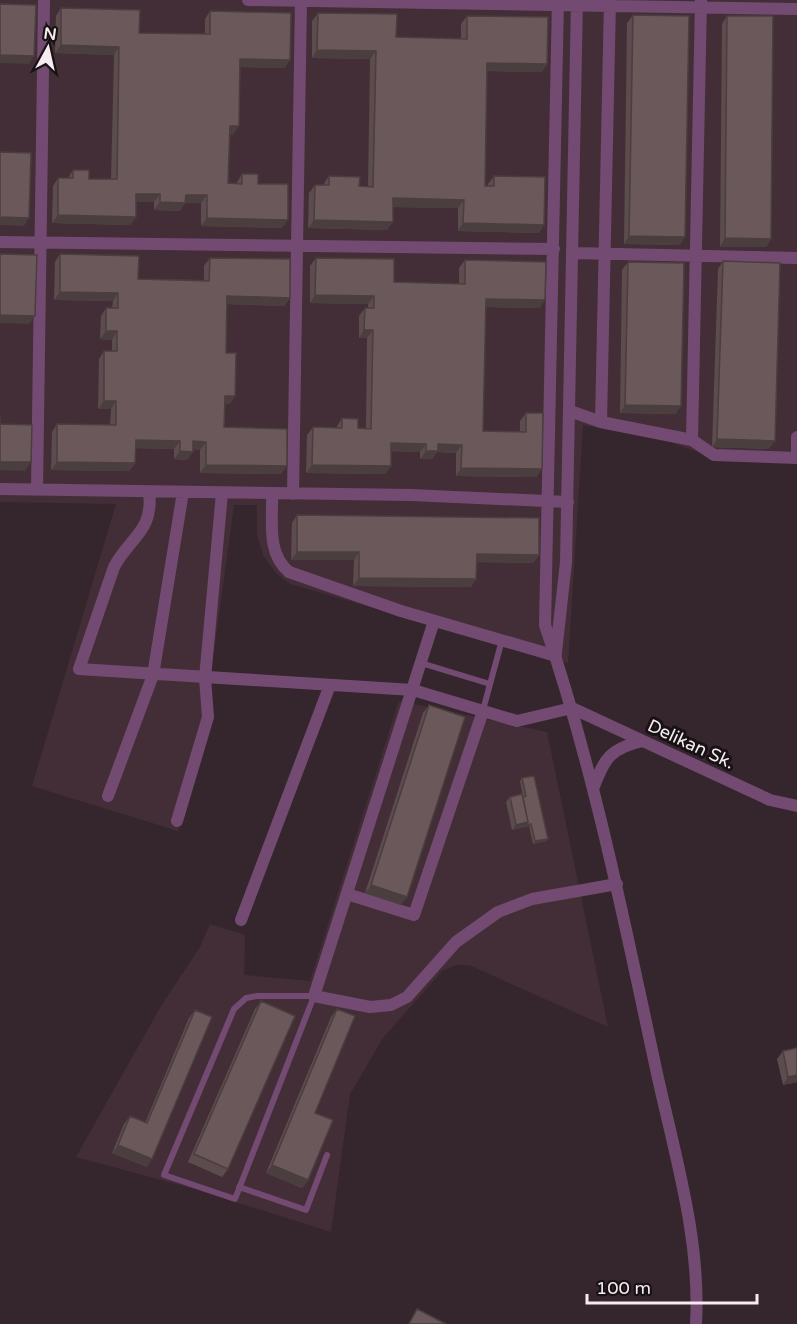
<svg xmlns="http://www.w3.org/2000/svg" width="797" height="1324" font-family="'Varela Round',sans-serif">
	<rect width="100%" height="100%" fill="#35262d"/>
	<path fill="#432e38" d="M0,0H797V464L701,453L673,443L583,425L568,663L290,584L275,572L263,555L257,534V505H234L209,688L178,831L32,786L116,504L0,502Z
		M399,701L547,732L608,1027L469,965H456L442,971L383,1038L350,1094L331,1232L191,1188L76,1157L161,1006L200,947L210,924L245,935L244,975L310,981Z"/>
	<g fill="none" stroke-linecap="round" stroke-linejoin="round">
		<path stroke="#734b72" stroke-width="6" d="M421,663L490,684
			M483,710L502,640
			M257,996H314L235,1199L164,1175L234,1009L246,998Z
			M239,1187L306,1210L327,1155"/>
		<path stroke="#734b72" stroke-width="12" d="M248,0L797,9
			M558,0L545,625C594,770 624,920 656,1069C674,1152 701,1239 696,1324
			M0,242L554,249
			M573,253L797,258
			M570,411L601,422L610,0
			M601,422L692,440L714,455L797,458
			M692,440L701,0
			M797,458V437
			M0,489L411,495L568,502
			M37,490L44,0
			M149,492C154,531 130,537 114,567L79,669L413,690L517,721L572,708
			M272,493C273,520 266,553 289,572L401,611L556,656
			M293,494L301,0
			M434,621L314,996L370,1007L391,1005L407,997L456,942L498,912L532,899L617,884
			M556,652L566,562L577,0
			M572,708L770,800L797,806
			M593,789C604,759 610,748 643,741
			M108,796L153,675L183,492
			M177,821L208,717L205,678L222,493
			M347,894L414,915L483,711
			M241,920L330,685"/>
	</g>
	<path fill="#5c4c4d" d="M61,8L139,33L205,34V19L210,11L285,68L240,67L233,135L229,134L228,183L236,184L242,174L258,184L282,228L201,226V203H185L180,211L154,210V202H136V217L130,225L52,223L53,186L58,178H68L73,170L89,179H111L114,55L55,53L56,16Z
		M318,13L396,37L461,39V24L467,16L547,64L542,72L487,71L485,186H488V184L494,176L544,225L539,233L458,231V208L393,207L387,230L308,228L309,193L315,185H323L329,176L359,186H368L370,59L312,58V21Z
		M633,15L680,245L624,244L627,23Z
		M727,16L771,239L766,247H720L722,24Z
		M60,254L138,279L204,280V266L210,258L290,298L284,306L226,304V353L230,404H225L224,427L281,474L200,473V450L193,449L187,460L174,459V449L135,448V463L129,471L51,470L52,432L57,424L110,425L111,409H98L99,359L104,351H112V340L100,339L101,316L106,308H112L113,301L54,300L55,262Z
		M316,258L394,282L459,284V268L465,260L540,308L485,307L483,431H520V421L526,413L542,469L536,477L456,476V453L437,452L432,459H420V452L391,451V466L385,474L306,473L307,435L313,427L336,428L342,418L358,428H366L367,338H359V316L365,308H368V304L310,303V266Z
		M723,261L769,449L712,447L718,269Z
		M628,262L676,414L620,413L622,270Z
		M297,515L539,555L533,563L476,562L471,587L353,586L354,560H291L292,523Z
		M429,705L401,905L365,893L423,713Z
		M522,778L548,839L546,841L533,844L529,826L512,830L506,802L510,797H523L520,781Z
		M261,1001L228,1169L222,1177L188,1162L255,1009Z
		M337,1009L315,1113L308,1180L302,1188L266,1173L331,1017Z
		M195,1010L147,1167L112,1153L124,1124L130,1116L145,1123L189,1018Z
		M797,1048V1082L783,1085L777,1059L783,1051Z"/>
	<path fill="#4b3e3f" d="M61,45L119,47L114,55L55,53Z
		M317,50L376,51L370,59L312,58Z
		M0,55L34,56L29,64L0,63Z
		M240,59L290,60L285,68L235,67Z
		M487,63L547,64L542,72L482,71Z
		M230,126H239L233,135L224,134Z
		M136,194H160L154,202H131Z
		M186,195H207L201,203H185L180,211L154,210L160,202Z
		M393,198L464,200L458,208L387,207Z
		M58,215L136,217L130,225L52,223Z
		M0,217L29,218L24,226L0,225Z
		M207,218L288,220L282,228L201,226Z
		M314,220L393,222L387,230L308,228Z
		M463,223L544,225L539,233L458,231Z
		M629,236L685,237L680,245L624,244Z
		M725,238L771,239L766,247H720Z
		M60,292L118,293L113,301L54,300Z
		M315,295L374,296L368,304L310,303Z
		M227,296L290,298L284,306L221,304Z
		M486,299L545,300L540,308L480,307Z
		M0,315L35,316L29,324L0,323Z
		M364,330H373L367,338H359Z
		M106,331H117L112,340L100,339Z
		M225,396H235L230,404H219Z
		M104,401H116L111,409H98Z
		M625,405L681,406L676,414L620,413Z
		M717,439L775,441L769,449L712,447Z
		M136,440L180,441L174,449L130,448Z
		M193,441L206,442L200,450L187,449Z
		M391,443L426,444L420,452L385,451Z
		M438,444L462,445L456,453L437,452L432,459H420L426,451Z
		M180,451L193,452L187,460L174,459Z
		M0,462H31L25,471L0,470Z
		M57,462L135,463L129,471L51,470Z
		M206,465L287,466L281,474L200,473Z
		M312,465L391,466L385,474L306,473Z
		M461,468L542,469L536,477L456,476Z
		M297,552H359L354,560H291Z
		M477,554L539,555L533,563L471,562Z
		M359,578L476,579L471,587L353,586Z
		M528,822L531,824L529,826L512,830L516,825Z
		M548,839L546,841L533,844L535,841Z
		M371,885L407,897L401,905L365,893Z
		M797,1075V1082L783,1085L788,1077Z
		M118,1145L152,1159L147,1167L112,1153Z
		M272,1165L308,1180L302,1188L266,1173Z"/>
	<path fill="#6b585a" stroke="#4b3e3f" stroke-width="1.5" d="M0,4L36,5L34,56L0,55Z
		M61,8L140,10L139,33L210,34V11L291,13L290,60L240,59L239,126H230L228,183L242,184V174H258V184H288V220L207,218V195H186L185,203L160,202V194H136V217L58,215V178H73V170H89V179H117L119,47L61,45Z
		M318,13L397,14L396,37L467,39V16L548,17L547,64L487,63L485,186H494V176L545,177L544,225L463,223L464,200L393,198V222L314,220L315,185H329V176L360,177L359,186L373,187L376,51L317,50Z
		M633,15L689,16L685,237L629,236Z
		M727,16H773L771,239L725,238Z
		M0,152L31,153L29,218L0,217Z
		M0,254L37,255L35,316L0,315Z
		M60,254L139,256L138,279L209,281L210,258L290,259V298L227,296L226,353H236L235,396H225L224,427L287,429V466L206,465V442L193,441V452L180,451V441L136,440L135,463L57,462V424L116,425V401H104V351H117V331H106V308H118V293L60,292Z
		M316,258L394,259V282L465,284V260L546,262L545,300L486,299L483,431L526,432V413H543L542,469L461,468L462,445L438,444V451H426V444L391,443V466L312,465L313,427L342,428V418L358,419V428L371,429L373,330H364L365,308H374V296L315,295Z
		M723,261L780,263L775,441L717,439Z
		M628,262L684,263L681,406L625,405Z
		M0,416V424L32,425L31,462H0Z
		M297,515L539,518V555L477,554L476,579L359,578V552H297Z
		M429,705L465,717L407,897L371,885Z
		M534,776L548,839L535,841L531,824L526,825L528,822L523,797L526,796L522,778Z
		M522,794L528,822L516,825L510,797Z
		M261,1001L295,1016L228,1169L194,1154Z
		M337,1009L355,1016L315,1113L333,1120L308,1180L272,1165Z
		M195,1010L212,1017L152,1159L118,1145L130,1116L147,1123Z
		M797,1048V1075L788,1077L783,1051Z
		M417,1309L446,1324H409Z"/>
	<g text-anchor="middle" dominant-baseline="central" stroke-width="6" stroke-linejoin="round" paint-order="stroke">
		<g font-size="18" fill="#f5ebf0" stroke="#181215">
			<text transform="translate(691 744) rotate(25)">Delikan Sk.</text>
		</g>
	</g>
	<g transform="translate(48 48) rotate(8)" stroke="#181215" stroke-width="4.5" paint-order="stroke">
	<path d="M0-4.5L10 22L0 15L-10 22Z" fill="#f5ebf0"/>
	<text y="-9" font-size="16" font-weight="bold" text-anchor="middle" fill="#f5ebf0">N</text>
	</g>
	<path d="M587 1294v9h170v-9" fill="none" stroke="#f5ebf0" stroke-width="3"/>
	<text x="596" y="1294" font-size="18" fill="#f5ebf0" stroke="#181215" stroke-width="4.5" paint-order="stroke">100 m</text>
</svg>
